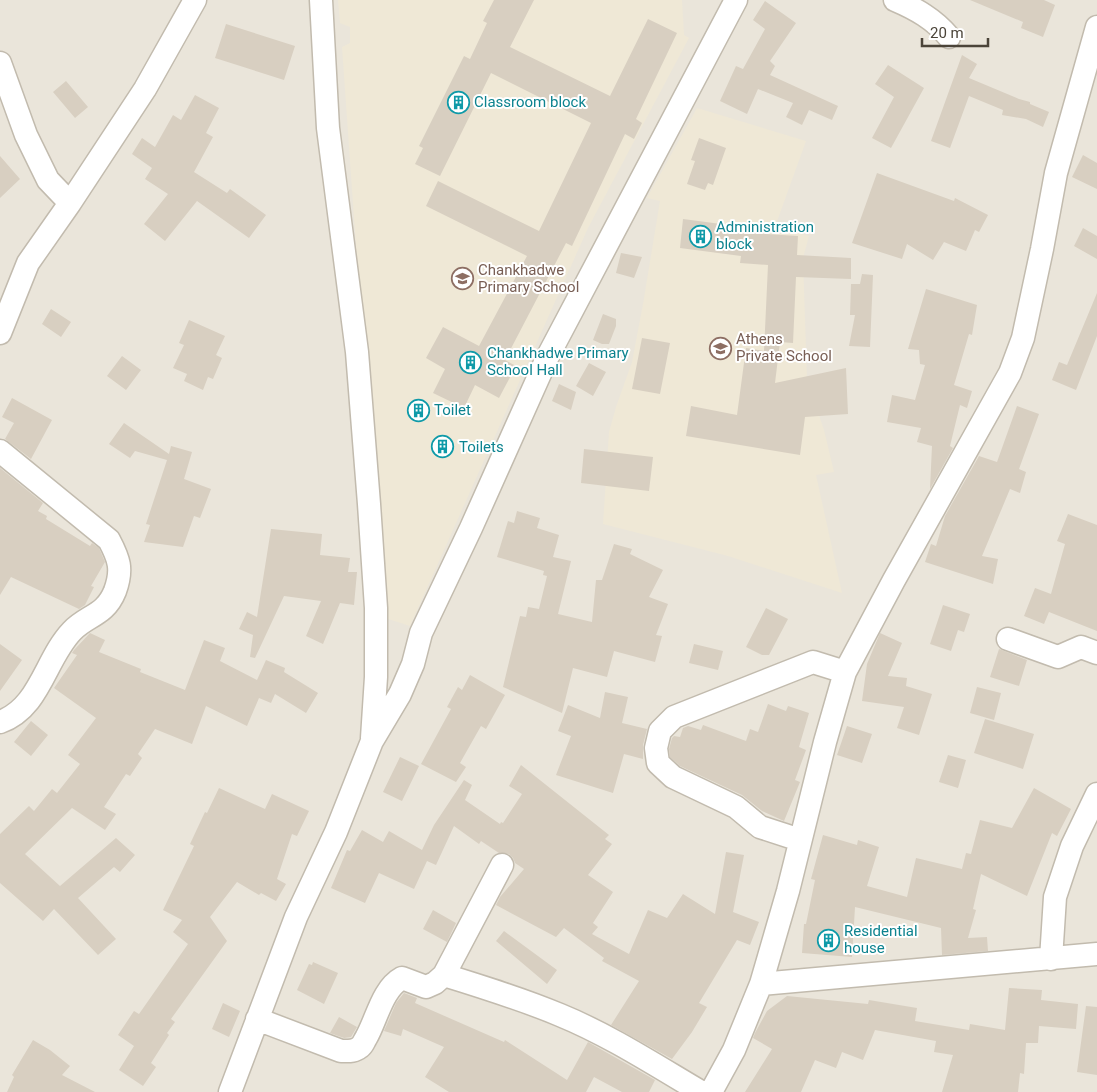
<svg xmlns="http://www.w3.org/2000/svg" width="1097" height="1092" font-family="Roboto,sans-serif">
	<rect width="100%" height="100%" fill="#f6f3ec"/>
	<path fill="#eae5da" d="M0,0H1097V1092H0Z"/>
	<path fill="#efe8d6" d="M338,0H682L684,35L689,38L588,228L410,626L382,617L342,47L350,43V27L340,23Z
		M697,108L806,141L775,227L809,236L803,258L807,380L824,430L834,472L816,475L842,593L728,556L603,524L609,432L616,407L632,362L643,304L660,201L647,198Z"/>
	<path fill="#d8cfc1" d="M494,0H534L510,47L610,96L648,19L677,33L636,119L642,123L634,139L625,134L572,246L566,243L505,360L516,366L499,398L475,385L464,408L433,393L445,369L426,358L443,327L479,346L527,256L426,206L438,181L539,231L591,123L491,73L440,176L415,164L423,148L419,146L464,56L470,59L487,23L483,21Z
		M970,0H1044L1055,5L1043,37L1021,28L1023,22Z
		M765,1L796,23L770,61L775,66L770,75L838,106L832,120L809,110L802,125L786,117L793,103L758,89L747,114L720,101L736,66L743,69L765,29L753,20Z
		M226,24L295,46L284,80L215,58Z
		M962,55L977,64L969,78L1019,99L1030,102V104L1049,112L1043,127L1026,119L1002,115L1003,110L969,96L950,148L931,141Z
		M888,65L924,88L891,148L872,138L894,97L875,84Z
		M66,81L88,107L75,118L53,92Z
		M195,95L219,108L206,133L213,137L194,172L227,193L230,189L266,215L249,238L197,201L165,241L144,224L168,194L145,179L152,168L132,154L142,138L155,147L173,115L181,120Z
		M699,138L726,148L713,185L708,183L705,190L687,184L695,161L691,160Z
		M1083,155L1097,163V189L1072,177Z
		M0,156L20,179L0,198Z
		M877,173L954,201L955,198L988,215L979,232L975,230L966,251L944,242L933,260L907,244L902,259L852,243Z
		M683,219L721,224L720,231L798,236L797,255L851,258V279L796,277L793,343L780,342L775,383L846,368L848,414L805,417L800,455L686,436L691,406L737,415L746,348L764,351L768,265L740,263L741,256L680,248Z
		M1083,228L1097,236V259L1074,246Z
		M621,253L642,257L634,278L616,273Z
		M862,274L873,275L870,347L849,346L855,315H850L851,284H860Z
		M926,289L977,305L972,335L969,334L954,385L972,391L967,408L960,405L950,446L953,448L930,489L932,446L917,442L921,428L887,422L892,395L915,400L925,365L920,364L919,350L908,349Z
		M1097,293V336L1076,390L1052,380L1059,362L1067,365Z
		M51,309L71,322L61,337L42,324Z
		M603,314L616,319V326L609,344H602L593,340Z
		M189,320L225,336L216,355L222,358L213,379L208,377L203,390L184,381L187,374L173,368L184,345L179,343Z
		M642,338L670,343L660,394L632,389Z
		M122,356L141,370L126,390L107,376Z
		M589,363L606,372L593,396L576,386Z
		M559,384L576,392L571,410L552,401Z
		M12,398L52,420L31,459L5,439L14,423L2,417Z
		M1017,406L1039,414L1019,469L1026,472L1020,493L1010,489L982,556L998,559L993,584L925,562L931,544L936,546L945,516L979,456L997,462Z
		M124,423L169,454L171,446L192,452L184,479L211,489L200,518L194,516L183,547L144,542L150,525L146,524L167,460L135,451L130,458L109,444Z
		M584,449L653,457L649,491L581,483Z
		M0,468L43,503L38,511L47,516L46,519L90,546L92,543L99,548L105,562L91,586L94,587L85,605L79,609L11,577L0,595Z
		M517,511L540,518L537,528L559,535L553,557L571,561L558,614L592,622L596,580H602L614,544L632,549L630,554L663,570L649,597L668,604L656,635L662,636L655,662L614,651L607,677L573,668L562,713L503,687L520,616L526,617L528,607L539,609L547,576L543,575L544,571L497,557L508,521L514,523Z
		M1068,514L1097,525V631L1049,612L1044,624L1024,616L1035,588L1051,594L1065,544L1057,541Z
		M271,529L322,534L320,555L350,558L348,572H357L354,605L340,603L323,644L306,636L321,601L284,596L255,658L250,657L253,635L239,629L247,612L257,617Z
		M943,605L970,614L964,632L958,630L951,651L930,644Z
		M766,608L788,619L769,655H762L746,647Z
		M90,633L105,640L99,652L141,669L140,672L185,690L204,640L225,648L220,661L257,680L266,660L285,668L284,672L318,693L306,713L275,694L271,703L259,698L247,726L206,706L192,744L155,729L138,754L142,758L130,776L126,774L104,807L116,814L105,830L72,808L25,854L60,886L116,838L135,855L120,872L114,867L78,898L116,939L98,955L54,909L43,921L0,883V834L29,806L34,811L52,789L57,793L80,764L68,755L96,718L54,688L77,655L72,653L74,650Z
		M880,633L902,643L888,676L907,678L906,686L932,694L919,735L897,728L904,707L862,701L867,664Z
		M0,644L22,660L0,691Z
		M694,644L723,651L718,670L689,663Z
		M999,649L1027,660L1019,686L990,677Z
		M470,675L505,695L486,729L481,726L460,763L466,767L456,782L421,764L451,709L447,707L458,687L462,690Z
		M977,687L1001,693L994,720L970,713Z
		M605,692L628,697L622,723L647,729L643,745V759L624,754L613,793L556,775L571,736L558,731L568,705L600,718Z
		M768,704L786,711L788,706L809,713L799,747L806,750L795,780L800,782L784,821L762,811L742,795L680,766L670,757L669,749L672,738L674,736L680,737L683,728L688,726L701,730L703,725L746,741L750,729L758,732Z
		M985,719L1034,734L1023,769L974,753Z
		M31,721L48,735L31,756L14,742Z
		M847,726L872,734L862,763L837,755Z
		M948,755L966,760L958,788L939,782Z
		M400,757L419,766L402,801L383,792Z
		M521,765L609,835L605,839L612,844L588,875L613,892L593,923L598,927L592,934L629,954L648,910L667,918L683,894L715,914L726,852L744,855L733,912L759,922L750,945L737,940L699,1003L707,1007L692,1032L672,1059L611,1025L639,981L602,961L604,958L564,928L556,937L496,905L500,897L524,869L515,863L513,858L509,854L499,853L481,841L479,844L454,826L436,865L427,861L414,889L379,873L365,903L331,888L347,850L350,851L362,830L383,842L389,831L422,850L434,825L464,780L472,785L465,800L500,824L501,822L503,823L522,794L509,786Z
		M219,788L265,809L272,794L309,811L297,836L292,834L277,879L286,884L276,901L261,893L259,895L237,882L210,917L227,941L171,1019L175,1022L167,1033L169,1035L151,1063L156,1067L143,1086L119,1070L134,1046L118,1035L134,1011L139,1014L188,944L173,932L182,920L163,910L194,846L190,844L205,812L207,813Z
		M1034,788L1071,809L1057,836L1052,833L1027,896L981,874L973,909L976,910L968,938L987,937L988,951L942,955L941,928L855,907L852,957L802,953L804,924H806L815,880L811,879L823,835L857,845L858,840L879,847L867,886L907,897L916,858L962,869L966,853L971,854L980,820L1012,828Z
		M433,910L456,923L447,942L423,929Z
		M504,931L557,970L547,984L496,941Z
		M313,962L338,973L324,1004L297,990L309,964L312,965Z
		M1009,988L1042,990L1041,1000L1078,1004L1076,1029L1039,1026L1038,1043H1026L1024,1074L1020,1073L1018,1092H942L953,1055L934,1052L936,1041L875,1030L863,1060L842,1052L836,1068L815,1060L801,1092H745L772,1049L753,1038L755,1033L767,1011L787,996L868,1004L869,1000L917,1008L915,1021L969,1030L970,1024L1005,1030Z
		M404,993L417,998L415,1003L504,1042L505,1040L567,1080L588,1042L655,1080L649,1092H622L594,1077L586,1092H449L425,1077L444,1047L403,1029L401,1036L384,1031L396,1003Z
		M223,1003L240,1011L229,1037L212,1029Z
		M1086,1006L1097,1007V1075L1077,1072Z
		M339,1017L357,1027L351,1037L344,1038L330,1033Z
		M33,1040L50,1050L70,1066L62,1075L95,1092H7L14,1077L12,1075Z"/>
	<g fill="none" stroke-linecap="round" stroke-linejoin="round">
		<defs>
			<path id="minor" d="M321,0L328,128L357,352L369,504L376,608V677L372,738
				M895,0C916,9 934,19 949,37
				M0,63L26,135L48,180L70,203
				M0,333L28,263L70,203L145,89L195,0
				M0,451L109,540C119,559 123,569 115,591C105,616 87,615 72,631C45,659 40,708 0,722
				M1008,639L1058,657L1081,647L1097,653
				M800,840L760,827L736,807L673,777L658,763L656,748L660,731L674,717L813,662L845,672
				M1051,959L1055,897L1072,846L1097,794
				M444,975C483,987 522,999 560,1015C609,1035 655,1065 701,1092
				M761,984L1097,954
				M257,1019L341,1051C348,1051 354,1052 360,1047C363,1045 364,1041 366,1038C377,1019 382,989 402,978L426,987L435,983L444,975L502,865
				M230,1092L296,917L336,832L372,741L400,694L413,664L421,633L471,528L548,356L736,0
				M711,1092L734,1050L761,984L768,960L788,891L825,742L845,672L894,580L1010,373L1023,338L1042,249L1056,173L1097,27"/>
		</defs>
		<use href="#minor" stroke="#c2bbae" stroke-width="25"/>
		<use href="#minor" stroke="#fff" stroke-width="22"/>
	</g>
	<defs>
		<symbol id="building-ring" viewBox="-11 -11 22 22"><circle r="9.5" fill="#fff" stroke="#0f9aa8" stroke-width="1.5"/><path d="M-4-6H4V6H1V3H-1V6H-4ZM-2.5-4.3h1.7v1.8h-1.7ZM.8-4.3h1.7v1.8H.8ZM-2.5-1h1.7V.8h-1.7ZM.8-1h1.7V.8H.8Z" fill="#0f9aa8"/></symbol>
		<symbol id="school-ring" viewBox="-11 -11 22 22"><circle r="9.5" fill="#fff" stroke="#8d6e63" stroke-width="1.5"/><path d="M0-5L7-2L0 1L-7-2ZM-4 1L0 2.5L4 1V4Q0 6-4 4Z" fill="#8d6e63"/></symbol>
	</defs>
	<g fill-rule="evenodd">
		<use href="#building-ring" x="446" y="90" width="25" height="25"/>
		<use href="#building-ring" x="688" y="224" width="25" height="25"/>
		<use href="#school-ring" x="450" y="266" width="25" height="25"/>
		<use href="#school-ring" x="708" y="336" width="25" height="25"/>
		<use href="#building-ring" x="458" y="350" width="25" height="25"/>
		<use href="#building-ring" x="406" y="398" width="25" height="25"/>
		<use href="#building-ring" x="430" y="434" width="25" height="25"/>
		<use href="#building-ring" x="816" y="928" width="25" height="25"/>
	</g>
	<g text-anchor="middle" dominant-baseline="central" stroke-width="4" stroke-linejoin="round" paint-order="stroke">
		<g font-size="15" fill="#0d838f" stroke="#fff" text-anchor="start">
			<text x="474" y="102">Classroom block</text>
			<text x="716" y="227">Administration<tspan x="716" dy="17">block</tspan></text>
			<text x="487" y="353">Chankhadwe Primary<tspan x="487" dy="17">School Hall</tspan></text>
			<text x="434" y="410">Toilet</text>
			<text x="459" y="447">Toilets</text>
			<text x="844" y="931">Residential<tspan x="844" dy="17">house</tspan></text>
		</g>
		<g font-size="15" fill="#785e54" stroke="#fff" text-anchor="start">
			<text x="478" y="270">Chankhadwe<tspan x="478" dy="17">Primary School</tspan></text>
			<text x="736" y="339">Athens<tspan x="736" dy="17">Private School</tspan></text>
		</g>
	</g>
	<path d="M922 38v8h66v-8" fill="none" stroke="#4b4439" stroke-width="2.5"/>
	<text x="930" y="38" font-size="15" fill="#4b4439" stroke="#ffffff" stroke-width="4" paint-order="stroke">20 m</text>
</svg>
